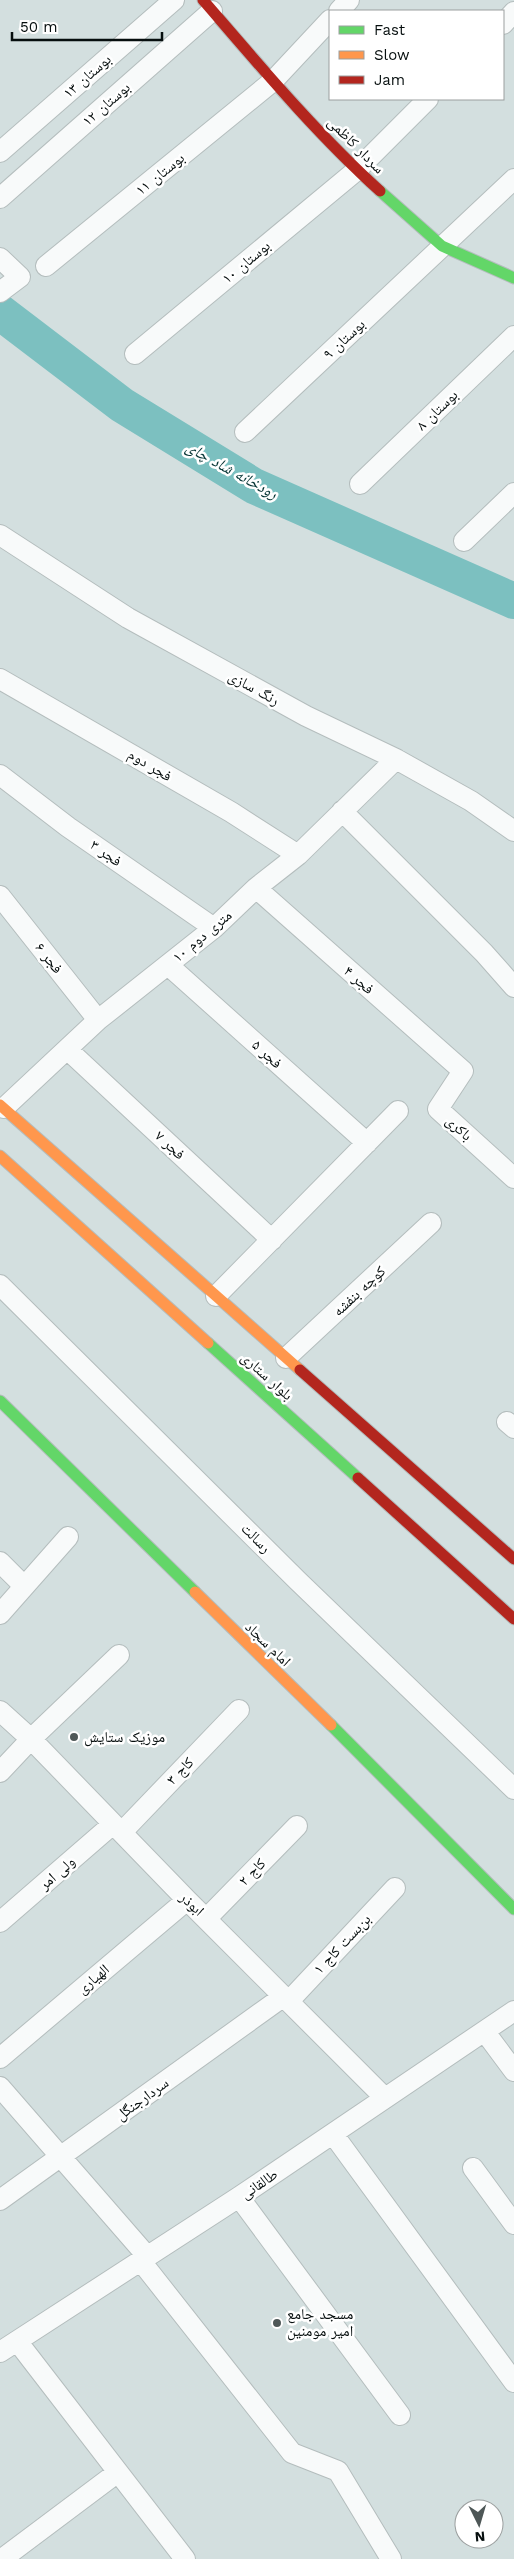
<svg xmlns="http://www.w3.org/2000/svg" width="514" height="2559" font-family="'Work Sans','Noto Naskh Arabic',sans-serif">
	<rect width="100%" height="100%" fill="#d3dfdf"/>
	<g fill="none" stroke-linecap="round" stroke-linejoin="round">
		<path stroke="#7cc0c0" stroke-width="36" d="M0,312L122,405L254,486L514,601"/>
		<defs>
			<path id="street" d="M339,11L349,0
				M503,24L514,12
				M0,152L174,0
				M0,198L212,11
				M0,258L20,277L0,292
				M46,266L273,81L330,20
				M135,354L357,170L428,99
				M245,432L514,179
				M360,484L514,336
				M0,535L128,618L306,716L396,759L471,801L514,831
				M464,541L514,493
				M0,679L231,812L298,855
				M0,775L68,827L214,928
				M342,811L484,953L514,987
				M256,888L463,1071L438,1109L514,1178
				M0,896L98,1020
				M168,965L367,1143
				M68,1050L272,1240
				M4,1108L98,1020L214,928L256,888L298,855L396,759
				M0,1285L298,1581L514,1789
				M216,1296L398,1111
				M286,1358L431,1223
				M507,1422L514,1428
				M0,1562L24,1586
				M0,1614L68,1537
				M0,1711L31,1739L187,1900L385,2098
				M0,1772L31,1739L119,1655
				M122,1832L239,1710
				M207,1918L297,1826
				M0,1922L113,1824
				M289,2001L395,1888
				M485,2032L514,2071
				M0,2058L187,1900
				M0,2087L147,2256
				M333,2134L514,2382
				M473,2168L514,2224
				M239,2197L400,2415
				M0,2200L284,1996
				M140,2260L292,2453L338,2471L391,2559
				M17,2341L185,2559
				M0,2352L239,2197L514,2011
				M2,2559L118,2472"/>
			<path id="fast" d="M380,191L442,246L514,278
				M208,1343L358,1478
				M0,1401L195,1592
				M331,1725L514,1909"/>
			<path id="slow" d="M0,1105L300,1370
				M0,1156L208,1343
				M195,1592L331,1725"/>
			<path id="jam" d="M203,0C260,66 316,133 380,191
				M300,1370L514,1559
				M358,1478L514,1619"/>
		</defs>
		<use href="#street" stroke="#b4bdbd" stroke-width="22"/>
		<use href="#fast" stroke="#b4bdbd" stroke-width="13"/>
		<use href="#slow" stroke="#b4bdbd" stroke-width="13"/>
		<use href="#jam" stroke="#b4bdbd" stroke-width="13"/>
		<use href="#street" stroke="#f8fafa" stroke-width="20"/>
		<use href="#fast" stroke="#63d668" stroke-width="11"/>
		<use href="#slow" stroke="#ff974d" stroke-width="11"/>
		<use href="#jam" stroke="#b3261e" stroke-width="11"/>
	</g>
	<g fill="#4e5757" stroke="#fff" stroke-width="2">
		<circle cx="74" cy="1737" r="5"/>
		<circle cx="277" cy="2323" r="5"/>
	</g>
	<g text-anchor="middle" dominant-baseline="central" stroke-width="5" stroke-linejoin="round" paint-order="stroke">
		<g font-size="15" fill="#060e0e" stroke="#fff">
			<text transform="translate(87 76) rotate(-41)">بوستان ۱۳</text>
			<text transform="translate(106 104) rotate(-41)">بوستان ۱۲</text>
			<text transform="translate(356 145) rotate(45)">سردار کاظمی</text>
			<text transform="translate(160 174) rotate(-39)">بوستان ۱۱</text>
			<text transform="translate(246 262) rotate(-40)">بوستان ۱۰</text>
			<text transform="translate(344 339) rotate(-43)">بوستان ۹</text>
			<text transform="translate(437 410) rotate(-44)">بوستان ۸</text>
			<text transform="translate(254 688) rotate(29)">رنگ سازی</text>
			<text transform="translate(150 765) rotate(31)">فجر دوم</text>
			<text transform="translate(106 853) rotate(35)">فجر ۳</text>
			<text transform="translate(202 936) rotate(-40)">۱۰ متری دوم</text>
			<text transform="translate(49 958) rotate(52)">فجر ۶</text>
			<text transform="translate(359 980) rotate(41)">فجر ۴</text>
			<text transform="translate(267 1054) rotate(42)">فجر ۵</text>
			<text transform="translate(459 1128) rotate(42)">باکری</text>
			<text transform="translate(170 1145) rotate(43)">فجر ۷</text>
			<text transform="translate(359 1291) rotate(-43)">کوچه بنفشه</text>
			<text transform="translate(267 1376) rotate(42)">بلوار ستاری</text>
			<text transform="translate(256 1538) rotate(45)">رسالت</text>
			<text transform="translate(268 1644) rotate(44)">امام سجاد</text>
			<text transform="translate(180 1771) rotate(-46)">کاج ۳</text>
			<text transform="translate(252 1872) rotate(-46)">کاج ۲</text>
			<text transform="translate(57 1873) rotate(-41)">ولی امر</text>
			<text transform="translate(192 1904) rotate(43)">ابوذر</text>
			<text transform="translate(342 1944) rotate(-47)">بن‌بست کاج ۱</text>
			<text transform="translate(93 1979) rotate(-40)">الهیاری</text>
			<text transform="translate(142 2099) rotate(-36)">سردارجنگل</text>
			<text transform="translate(259 2184) rotate(-34)">طالقانی</text>
		</g>
		<g font-size="15" fill="#060e0e" stroke="#fff" text-anchor="start">
			<text x="84" y="1737">موزیک ستایش</text>
			<text x="287" y="2314">مسجد جامع<tspan x="287" dy="17">امیر مومنین</tspan></text>
		</g>
		<g font-size="16" font-style="italic" fill="#063535" stroke="#fff">
			<text transform="translate(232 470) rotate(29)">رودخانه شاد چای</text>
		</g>
	</g>
	<rect x="329" y="10" width="175" height="90" fill="#ffffff" stroke="#9b9f9f"/>
	<rect x="339" y="26" width="25" height="8" fill="#63d668" stroke="#9b9f9f"/>
	<text x="374" y="35" font-size="15" fill="#060e0e">Fast</text>
	<rect x="339" y="51" width="25" height="8" fill="#ff974d" stroke="#9b9f9f"/>
	<text x="374" y="60" font-size="15" fill="#060e0e">Slow</text>
	<rect x="339" y="76" width="25" height="8" fill="#b3261e" stroke="#9b9f9f"/>
	<text x="374" y="85" font-size="15" fill="#060e0e">Jam</text>
	<g transform="translate(479 2524) rotate(175)"><circle r="24" fill="#ffffff" stroke="#9b9f9f"/>
	<path d="M0-4L9 19L0 12L-9 19Z" fill="#4e5757"/>
	<text y="-8" font-size="14" font-weight="bold" text-anchor="middle" fill="#060e0e">N</text>
	</g>
	<path d="M12 32v8h150v-8" fill="none" stroke="#060e0e" stroke-width="2.5"/>
	<text x="20" y="32" font-size="15" fill="#060e0e" stroke="#ffffff" stroke-width="4" paint-order="stroke">50 m</text>
</svg>
